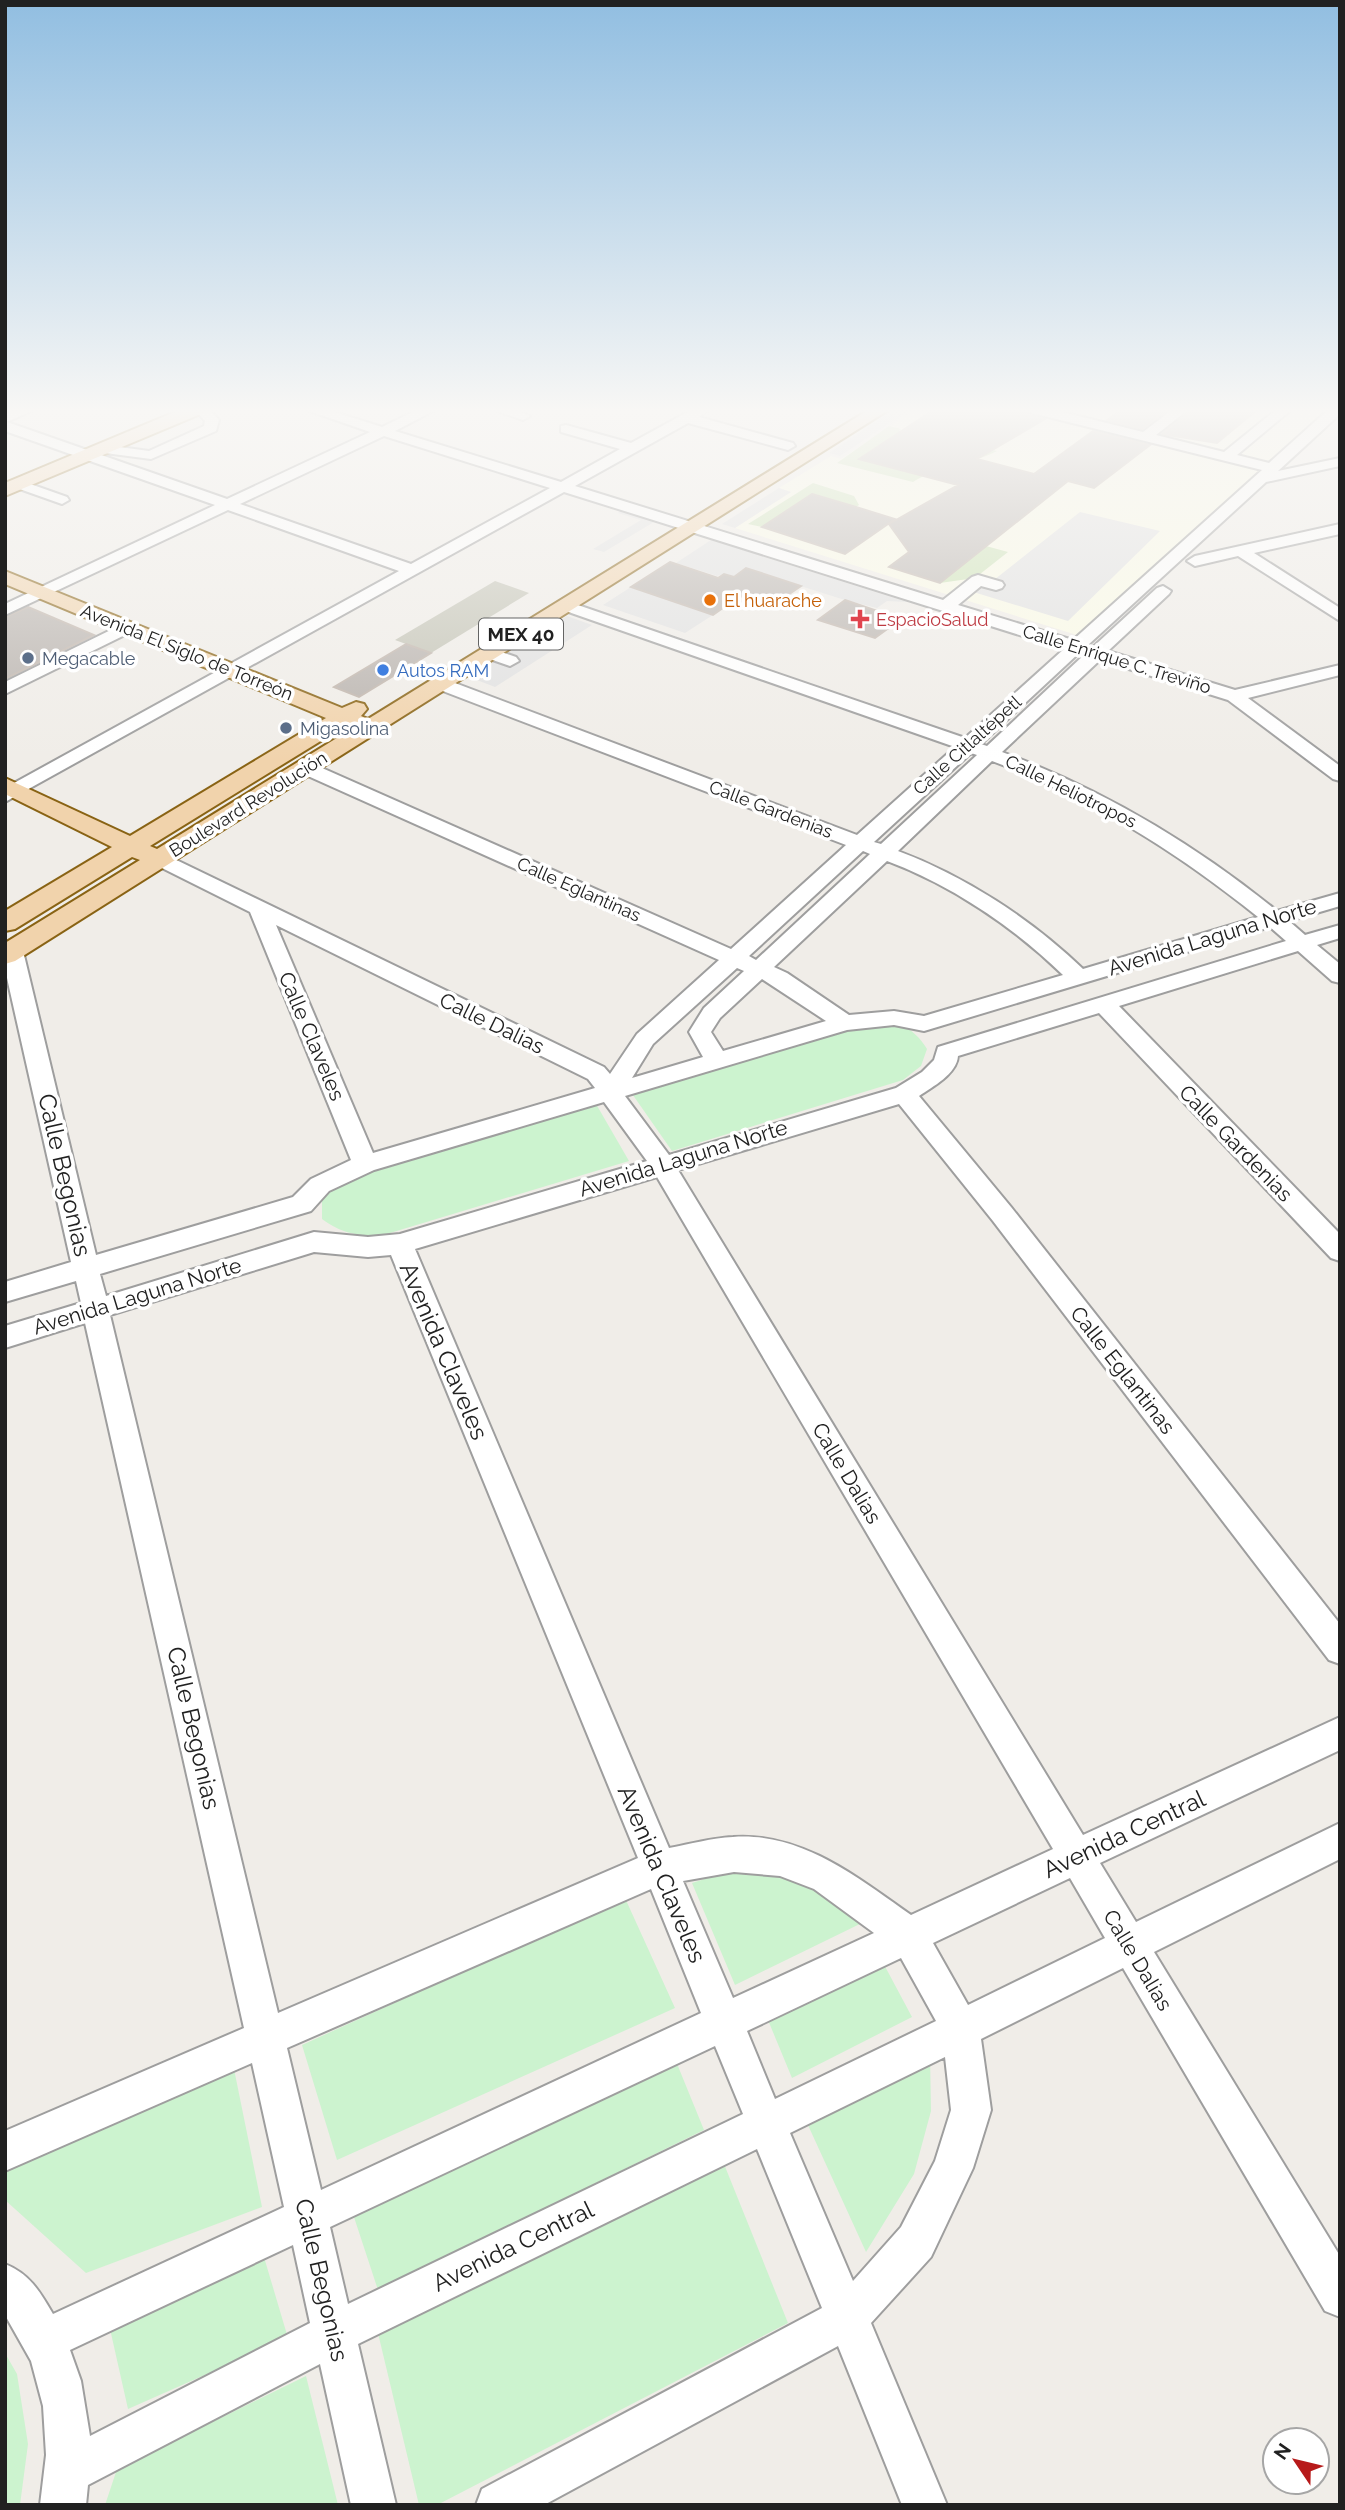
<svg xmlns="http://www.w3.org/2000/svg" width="1345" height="2510" font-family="Raleway,sans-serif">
	<rect width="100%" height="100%" fill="#f0ede8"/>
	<path fill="#fbfbe6" d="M916,409H1326L1267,470L1080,636L735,528L791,492L779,488L831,456L841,459Z"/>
	<path fill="#c3c3b5" d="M495,581L529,593L431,653L395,640Z"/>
	<path fill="#cce3b5" d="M889,426L901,429L899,431L914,432L997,451C970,465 937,466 913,482L837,463Z
		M813,483L854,496L859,505L856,507L812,494L762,527L748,524Z
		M986,546L1008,552L975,578L940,583Z"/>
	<path fill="#ccf3cf" d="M846,1022C882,1023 906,1015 927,1049L921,1066L903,1080L672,1151L628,1088Z
		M592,1097L629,1161L380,1236C357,1236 341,1233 322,1219V1198L337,1181Z
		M755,1871L803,1884L866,1921L735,1985L692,1883L717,1875Z
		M625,1898L675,2008L337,2160L302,2045Z
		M880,1957L912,2017L792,2078L763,2008Z
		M671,2049L704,2130L378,2290L350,2205Z
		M930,2055L931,2111L914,2174L866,2252L802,2112Z
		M234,2069L262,2207L86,2273L5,2200V2170Z
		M724,2164L788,2323L437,2505H419L377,2329Z
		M261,2247L288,2338L128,2409L108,2320Z
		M5,2353L17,2374L28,2444L20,2505H5Z
		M306,2376L338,2505H105L117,2469Z"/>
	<path fill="#e1e1e1" d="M895,409H911L840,456L829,453Z
		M779,488L791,492L735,528L722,524Z
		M620,511L654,522L604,552L593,549L641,520L618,513Z
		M1080,512L1160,531L1068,621L967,590L985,587Z
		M711,540L907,602L887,601L877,608L845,600L746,569L734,577L724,574L717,576L676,563Z
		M631,587L713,615L685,633L603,605Z
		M567,616L592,625L495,687L469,677Z"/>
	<path fill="#b9b3ae" stroke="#c0b5ac" stroke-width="2" d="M935,409H1024L1027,415L1045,419L977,459L1034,474L1093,431L1150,445L1094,488L1068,481L940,583L889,567L909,552L889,524L958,485L859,459Z
		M1122,409H1169L1142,429L1107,420Z
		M1192,409H1258L1217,443L1162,434Z
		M812,494L856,507L895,519L845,554L762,527Z
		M670,562L718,578L724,574L734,577L746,568L801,586L773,605L740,596L713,615L631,587Z
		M845,600L901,619L875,638L818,620Z
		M28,607L94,635L5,679V617Z
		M406,644L431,653L359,697L334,687Z"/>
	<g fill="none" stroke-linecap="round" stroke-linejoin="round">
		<defs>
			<path id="minor" d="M17,409H36L7,422L227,499L370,432L304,409H325L382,427L419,409H437L395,431L561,482L620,449L561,432V426L566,425L631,443L693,409H710L699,417L793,443L795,446L788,450L688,423L575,486L943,600L972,577L978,575L1002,582L1004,585L1002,588L996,590L981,586L958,605L1073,640L1262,470L1028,412L1026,409H1050L1143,432L1173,409H1189L1156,435L1224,452L1277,409H1292L1237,455L1269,463L1329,409H1340V414L1278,471L1340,458V466L1266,482L1088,645L1093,647L1157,588L1163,586L1171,591L1169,594L1108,651L1235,690L1340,665V675L1248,698L1340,766V781L1333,779L1228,700L1100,660L1002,752C1104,790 1193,843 1277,911L1340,893V906L1289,921L1305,935L1340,925V938L1317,945L1340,964V983L1332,981L1298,951L1119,1006L1340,1234V1261L1331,1258L1099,1013L958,1056C957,1074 932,1087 919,1096L1011,1207L1340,1624V1664L1329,1660L993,1221L899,1104L678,1170L1083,1835L1340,1717V1750L1100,1863L1136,1922L1340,1823V1859L1154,1952L1340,2256V2317L1325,2311L1123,1968L981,2039L991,2110L973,2168L931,2257L871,2323L947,2505H902L838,2346L544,2505H476L482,2489L822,2308L757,2149L358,2344L396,2505H351L320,2364L88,2485L86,2505H40L46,2455L43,2406L31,2361L5,2315V2264C30,2274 40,2292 53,2314L284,2207L252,2063L5,2171V2131L244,2028L85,1323L5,1348V1326L81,1303L76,1281L5,1302V1282L71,1262L5,969V946H20L23,951L96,1255L293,1197L311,1179L351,1160L250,912L152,863L149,859L152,855H166L604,1067L610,1074L637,1034L719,960L299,772L297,768L299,764H313L731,949L846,845L435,688L432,684L435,680H447L857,835L955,747L560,609L558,606L560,603H572L965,738L1064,649L564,492L5,802V788L399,571L228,510L5,615V604L215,505L5,431V414ZM384,436L550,488L411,564L240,504ZM1079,653L1084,655L987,746L981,744ZM971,753L977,755L881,844L874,842ZM992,761C1091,798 1176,851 1258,917L1083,969C1031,919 965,876 898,851ZM863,851L870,854L756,960L749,956ZM887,861C951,885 1014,927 1063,975L924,1016L894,1011L849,1015L787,973L774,967ZM276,925L588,1079L595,1088L373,1153ZM1270,927L1286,941L938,1047L934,1060L922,1072L896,1088L669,1155L625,1096L847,1030L894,1025L924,1031ZM737,968L744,971L704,1008L689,1032L703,1057L632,1078L653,1044ZM762,979L826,1021L723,1051L711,1032L720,1018ZM604,1102L647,1161L400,1234L368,1237L314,1232L106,1296L100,1274L311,1211L329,1191L374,1170ZM657,1177L1053,1849L911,1915C858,1878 802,1832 733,1837C712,1838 690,1844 669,1848L415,1249ZM314,1252L368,1257L391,1255L638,1858L278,2013L110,1315ZM734,1872L780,1876L814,1889L874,1933L733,1998L683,1881ZM1070,1878L1105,1938L968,2005L933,1943ZM651,1889L701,2013L321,2190L287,2048ZM901,1958L936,2021L775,2099L747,2031ZM715,2046L743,2114L348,2304L330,2227ZM945,2057L951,2110L935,2161L901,2227L853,2281L790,2133ZM293,2245L310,2323L90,2436L81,2381L70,2350Z
				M194,409H209L219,420L216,431L151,459L105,453L98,449L105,445L149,451L204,426L205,421Z
				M492,409H514L530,416L523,420Z
				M19,480L67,497L69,500L62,504L14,487L12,484L14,481Z
				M1340,524V534L1254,553L1340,608V621L1238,556L1195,566L1187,561L1195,556Z
				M127,622L133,623L135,627L133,631L5,694V682Z
				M528,625L554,633L556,637L548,642L522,634L520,630L522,626Z
				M490,648L516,657L519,661L510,666L484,657L481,653L484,649Z"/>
			<path id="major" d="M182,409H205L203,413L5,496V483Z
				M870,409H890L15,961L5,964V943L140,860L132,857L15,929L5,931V911L112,847L5,794V778L130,836L326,718L5,584V571L342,708L356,702L364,704L367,709L361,716L368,719ZM345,726L353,728L157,849L150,846Z"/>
		</defs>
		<use href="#minor" stroke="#9e9e9e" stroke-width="4"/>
		<use href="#major" stroke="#896314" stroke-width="4"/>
		<use href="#minor" fill="#fff" fill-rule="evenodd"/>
		<use href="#major" fill="#f1d3ac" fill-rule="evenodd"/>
	</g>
	<linearGradient id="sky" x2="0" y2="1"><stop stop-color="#91bee1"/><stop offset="0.54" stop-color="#f8f7f5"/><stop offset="1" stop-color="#f8f7f5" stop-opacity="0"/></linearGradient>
	<rect width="1345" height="761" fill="url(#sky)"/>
	<circle fill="#e8710a" stroke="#fff" stroke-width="2.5" cx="710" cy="600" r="7"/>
	<path fill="#e0444e" stroke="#fff" stroke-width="2.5" d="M856.5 608.5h7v7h7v7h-7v7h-7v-7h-7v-7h7z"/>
	<g fill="#5c6f8a" stroke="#fff" stroke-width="2.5">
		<circle cx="28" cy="658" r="7"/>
		<circle cx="286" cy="728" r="7"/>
	</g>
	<circle fill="#3f7fe0" stroke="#fff" stroke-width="2.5" cx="383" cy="670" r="7"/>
	<g text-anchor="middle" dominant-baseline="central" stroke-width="7" stroke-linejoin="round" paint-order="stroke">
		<g font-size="18" fill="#c56008" stroke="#fff" text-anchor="start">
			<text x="724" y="600">El huarache</text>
		</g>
		<g font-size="18" fill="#be3a42" stroke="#fff" text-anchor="start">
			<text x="876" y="619">EspacioSalud</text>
		</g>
		<g font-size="18" fill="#212121" stroke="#fff">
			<text transform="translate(187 652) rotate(22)">Avenida El Siglo de Torreón</text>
			<text transform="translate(1117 659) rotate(17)">Calle Enrique C. Treviño</text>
			<text transform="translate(967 745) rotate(-42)">Calle Citlaltépetl</text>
			<text transform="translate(1071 791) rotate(26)">Calle Heliotropos</text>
			<text transform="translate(248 804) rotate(-32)">Boulevard Revolución</text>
			<text transform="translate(771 809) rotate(21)">Calle Gardenias</text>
			<text transform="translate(579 889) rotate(24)">Calle Eglantinas</text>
		</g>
		<g font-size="18" fill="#4e5e75" stroke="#fff" text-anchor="start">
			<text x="42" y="658">Megacable</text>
			<text x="300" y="728">Migasolina</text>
		</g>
		<g font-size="18" fill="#366cbe" stroke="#fff" text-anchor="start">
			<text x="397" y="670">Autos RAM</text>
		</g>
		<rect fill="#fff" stroke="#646464" stroke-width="2" x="479" y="618.5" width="84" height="31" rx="5"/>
		<g font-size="19" font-weight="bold" fill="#212121">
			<text x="521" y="634">MEX 40</text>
		</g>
		<g font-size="21" fill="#212121" stroke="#fff">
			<text transform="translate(1212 937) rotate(-17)">Avenida Laguna Norte</text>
			<text transform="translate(492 1023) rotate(26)">Calle Dalias</text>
			<text transform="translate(312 1036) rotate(67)">Calle Claveles</text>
			<text transform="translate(1236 1143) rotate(46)">Calle Gardenias</text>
			<text transform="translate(683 1158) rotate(-17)">Avenida Laguna Norte</text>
			<text transform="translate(137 1296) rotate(-17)">Avenida Laguna Norte</text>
			<text transform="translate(1123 1370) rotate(52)">Calle Eglantinas</text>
			<text transform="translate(847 1473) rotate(59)">Calle Dalias</text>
			<text transform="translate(1138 1960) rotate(59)">Calle Dalias</text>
		</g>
		<g font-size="24" fill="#212121" stroke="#fff">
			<text transform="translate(65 1175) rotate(77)">Calle Begonias</text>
			<text transform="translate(444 1351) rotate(67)">Avenida Claveles</text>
			<text transform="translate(194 1728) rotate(77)">Calle Begonias</text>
			<text transform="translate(1124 1834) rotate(-25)">Avenida Central</text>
			<text transform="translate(662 1874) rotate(67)">Avenida Claveles</text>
			<text transform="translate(513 2246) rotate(-26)">Avenida Central</text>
			<text transform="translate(322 2280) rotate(77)">Calle Begonias</text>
		</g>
	</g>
	<rect width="1345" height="2510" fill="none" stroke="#212121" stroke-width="14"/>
	<g transform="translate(1296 2461) rotate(305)"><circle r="33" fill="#ffffff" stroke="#a6a6a6" stroke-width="2"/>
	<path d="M0-5L12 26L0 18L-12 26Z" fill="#b71a1a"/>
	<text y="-10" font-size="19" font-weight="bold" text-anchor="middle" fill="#212121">N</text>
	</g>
</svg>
